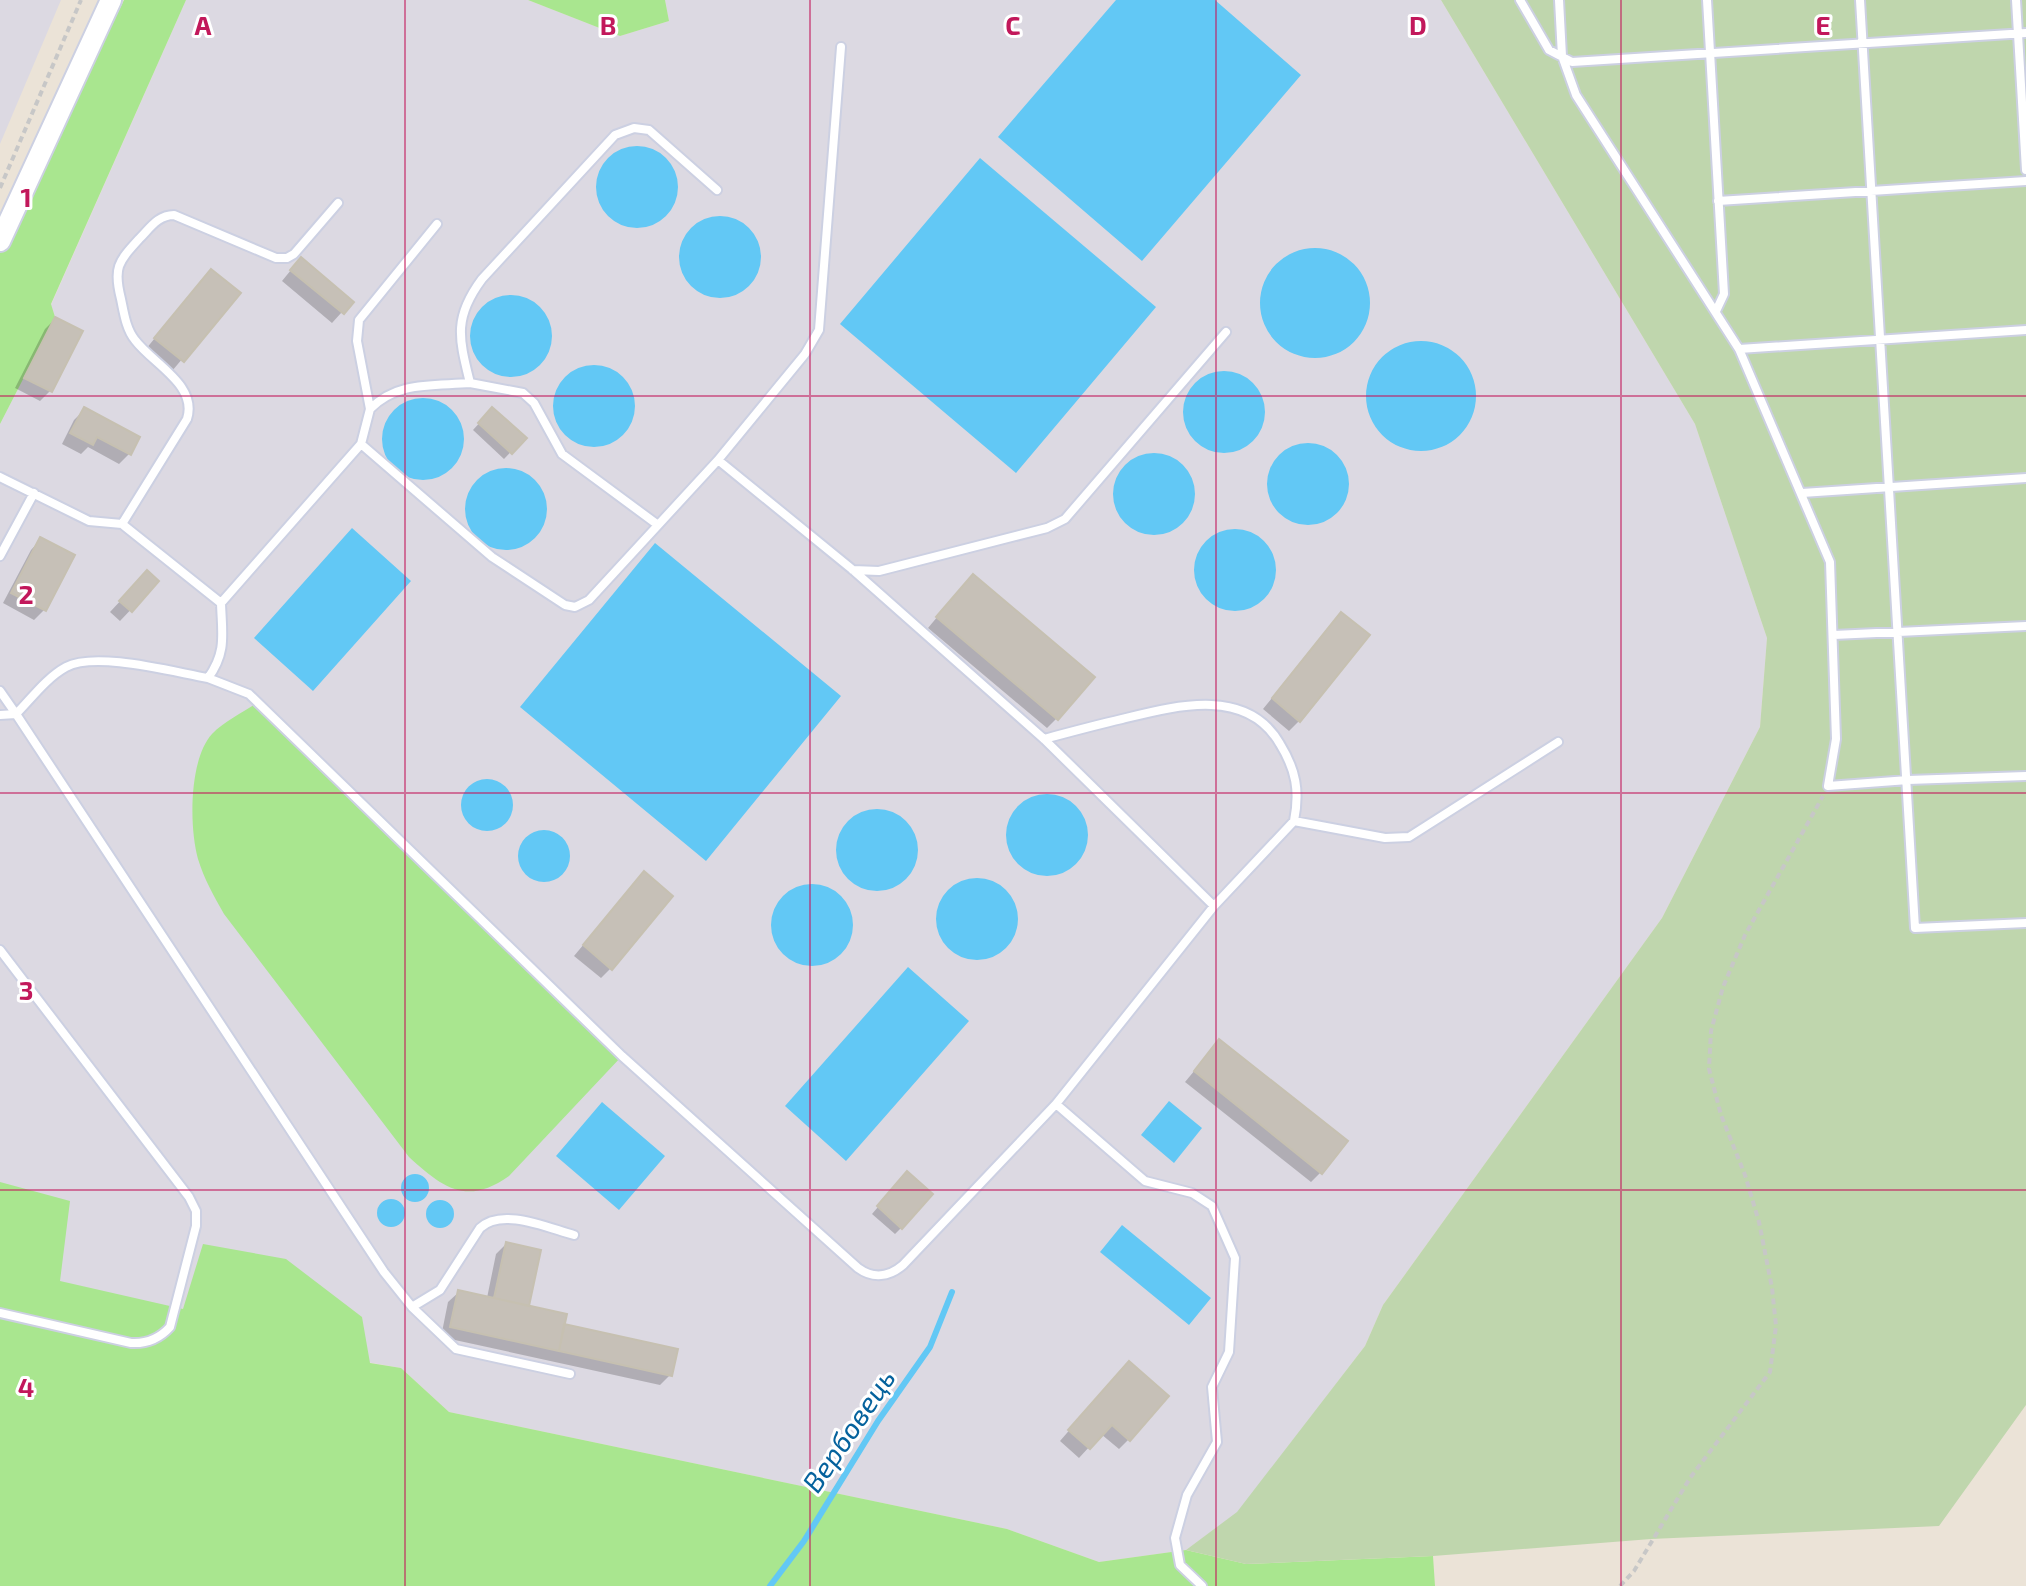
<svg xmlns="http://www.w3.org/2000/svg" width="2026" height="1586" font-family="'Exo 2',sans-serif">
	<rect width="100%" height="100%" fill="#ebe3d7"/>
	<path fill="#dcd9e2" d="M0,0H61L0,144Z
		M186,0H528L620,36L669,21L665,0H1441L1695,424L1767,638L1760,727L1662,918L1383,1305L1365,1346L1237,1513L1186,1550L1099,1562L1007,1529L449,1412L401,1368L170,1327L0,1313V424L55,317L51,305Z"/>
	<path fill="#a9e68f" d="M124,0H186L51,304L55,317L0,424V253Z
		M528,0H665L669,21L620,36Z
		M258,702L622,1056L509,1176C467,1206 443,1188 409,1157L224,914C214,896 204,879 198,859C189,827 189,759 212,734C224,721 244,712 258,702Z
		M0,1182L70,1201L60,1281L183,1309L203,1244L286,1259L362,1317L370,1363L401,1368L449,1412L1007,1529L1099,1562L1186,1550L1246,1564L1433,1556L1435,1586H0Z"/>
	<path fill="#bfd6ad" d="M1441,0H2026V1405L1939,1526L1651,1539L1433,1556L1246,1564L1186,1550L1237,1512L1365,1346L1383,1305L1662,918L1760,727L1767,638L1695,424Z"/>
	<path fill="#62c8f5" d="M1116,0H1215L1301,75L1142,261L998,137Z
		M596 187a41 41 0 1 1 82 0a41 41 0 1 1-82 0Z
		M980,158L1156,307L1016,473L840,324Z
		M679 257a41 41 0 1 1 82 0a41 41 0 1 1-82 0Z
		M1260 303a55 55 0 1 1 110 0a55 55 0 1 1-110 0Z
		M470 336a41 41 0 1 1 82 0a41 41 0 1 1-82 0Z
		M1366 396a55 55 0 1 1 110 0a55 55 0 1 1-110 0Z
		M553 406a41 41 0 1 1 82 0a41 41 0 1 1-82 0Z
		M1183 412a41 41 0 1 1 82 0a41 41 0 1 1-82 0Z
		M382 439a41 41 0 1 1 82 0a41 41 0 1 1-82 0Z
		M1267 484a41 41 0 1 1 82 0a41 41 0 1 1-82 0Z
		M1113 494a41 41 0 1 1 82 0a41 41 0 1 1-82 0Z
		M465 509a41 41 0 1 1 82 0a41 41 0 1 1-82 0Z
		M352,528L411,581L313,691L254,638Z
		M1194 570a41 41 0 1 1 82 0a41 41 0 1 1-82 0Z
		M655,543L841,696L706,861L520,707Z
		M461 805a26 26 0 1 1 52 0a26 26 0 1 1-52 0Z
		M1006 835a41 41 0 1 1 82 0a41 41 0 1 1-82 0Z
		M836 850a41 41 0 1 1 82 0a41 41 0 1 1-82 0Z
		M518 856a26 26 0 1 1 52 0a26 26 0 1 1-52 0Z
		M936 919a41 41 0 1 1 82 0a41 41 0 1 1-82 0Z
		M771 925a41 41 0 1 1 82 0a41 41 0 1 1-82 0Z
		M908,967L969,1021L846,1161L785,1106Z
		M1169,1101L1202,1128L1174,1163L1141,1135Z
		M602,1102L665,1156L619,1210L556,1156Z
		M401 1188a14 14 0 1 1 28 0a14 14 0 1 1-28 0Z
		M377 1213a14 14 0 1 1 28 0a14 14 0 1 1-28 0Z
		M426 1214a14 14 0 1 1 28 0a14 14 0 1 1-28 0Z
		M1122,1225L1211,1298L1189,1325L1100,1252Z"/>
	<path fill="#0003" d="M291,270L351,302L332,323L282,281Z
		M201,281L238,293L172,371L146,349Z
		M55,319L50,391L40,401L15,388L45,329Z
		M492,409L524,438L504,459L473,430Z
		M84,410L129,454L119,464L88,447L81,454L62,444L74,420Z
		M41,539L44,610L34,620L3,603L31,550Z
		M157,582L120,621L110,612L137,583Z
		M963,586L1056,719L1047,728L928,628Z
		M1331,625L1299,721L1289,731L1263,709Z
		M634,884L611,968L601,978L574,956Z
		M1210,1052L1321,1172L1311,1182L1185,1082Z
		M901,1180V1228L895,1234L872,1214Z
		M506,1244L527,1307L670,1375L660,1385L441,1337L448,1302L459,1292L487,1298L496,1254Z
		M1119,1373L1129,1439L1119,1449L1101,1434L1079,1458L1060,1441Z"/>
	<g fill="none" stroke-linecap="round" stroke-linejoin="round">
		<path stroke="#62c8f5" stroke-width="6" d="M770,1586L804,1541L878,1421L930,1347L952,1292"/>
	</g>
	<path fill="#c6c0b7" stroke="#c6c0b1" stroke-width="2" d="M301,257L354,302L344,314L290,270Z
		M211,269L241,293L184,362L154,338Z
		M55,317L83,331L52,392L24,378Z
		M84,407L140,437L131,455L97,437L93,445L70,433Z
		M492,407L527,438L512,454L478,423Z
		M40,537L75,555L46,611L11,593Z
		M147,570L159,581L132,612L119,601Z
		M973,574L1095,677L1058,720L936,617Z
		M1341,612L1370,635L1300,722L1272,698Z
		M644,871L673,896L612,970L583,945Z
		M1219,1039L1348,1141L1322,1174L1194,1071Z
		M907,1171L933,1194L902,1229L877,1206Z
		M506,1242L541,1250L529,1306L494,1298Z
		M458,1290L567,1314L559,1351L450,1327Z
		M564,1324L678,1349L672,1376L559,1351Z
		M1129,1361L1169,1396L1130,1441L1112,1425L1090,1449L1068,1430Z"/>
	<g fill="none" stroke-linecap="round" stroke-linejoin="round">
		<defs>
			<path id="service" d="M1520,0L1549,50L1572,62L2026,33
				M1559,0L1562,56L1576,95L1739,349L1830,562L1836,739L1828,786L1908,780L2026,776
				M1707,0L1724,294L1716,311
				M1860,0L1915,928L2026,923
				M2016,0L2026,170
				M1718,201L2026,181
				M1739,349L2026,330
				M470,383L523,393L534,403L562,454L658,525
				M370,409C397,381 433,386 470,383C459,338 453,318 482,279L615,135L634,128L649,130L717,190
				M361,444L492,557L565,605L575,607L589,600L718,460L853,570L1044,739L1214,906
				M718,460L805,354L819,330L841,47
				M0,477L89,521L122,524L221,603L361,444L370,409L357,341L359,320L437,224
				M1802,493L2026,478
				M122,524L187,419C198,385 153,364 135,340C126,329 124,313 121,299C113,268 118,262 139,239C150,228 158,215 174,215L276,258H287L294,254L338,203
				M0,556L34,493
				M853,570L879,571L1047,528L1065,519L1226,332
				M221,603C222,634 227,652 208,678L249,694L622,1056L858,1268C873,1279 889,1277 903,1265L1056,1104L1214,906L1294,821L1385,838L1409,837L1558,742
				M1834,635L2026,626
				M208,678C173,672 96,651 66,667C46,678 31,699 16,714L384,1272L412,1307L440,1290L480,1228C502,1207 548,1228 574,1235
				M0,691L16,714L0,715
				M1044,739C1070,732 1096,725 1122,719C1175,706 1247,686 1280,744C1296,770 1300,791 1294,821
				M0,950L189,1197L196,1211V1226L170,1327C160,1338 147,1344 131,1343L0,1313
				M1056,1104L1145,1181L1192,1193L1212,1206L1235,1258L1229,1352L1212,1387L1217,1442L1187,1495L1175,1538L1180,1565L1202,1586
				M412,1307L456,1349L570,1374"/>
			<path id="tertiary" d="M0,241L111,0"/>
		</defs>
		<use href="#service" stroke="#ccd0e2" stroke-width="12"/>
		<use href="#tertiary" stroke="#ccd0e2" stroke-width="24"/>
		<path stroke="#c7c7c7" stroke-width="4" stroke-dasharray="6 4" stroke-linecap="butt" d="M0,188L81,0
			M1620,1586L1634,1571L1690,1478L1770,1372L1776,1326L1772,1288L1759,1222L1745,1175L1721,1115L1709,1069L1711,1031L1723,987L1745,935L1823,796"/>
		<use href="#service" stroke="#fff" stroke-width="8"/>
		<use href="#tertiary" stroke="#fff" stroke-width="20"/>
	</g>
	<path fill="none" stroke="#c2185b" stroke-width="2" stroke-opacity="0.55" d="M405,0V1586M810,0V1586M1216,0V1586M1621,0V1586M0,396H2026M0,793H2026M0,1190H2026"/>
	<g text-anchor="middle" dominant-baseline="central" stroke-width="6" stroke-linejoin="round" paint-order="stroke">
		<g font-size="28" font-style="italic" fill="#05629d" stroke="#fff">
			<text transform="translate(848 1430) rotate(-56)">Вербовець</text>
		</g>
	</g>
	<g font-size="26" text-anchor="middle" font-weight="bold" fill="#c2185b" stroke="#fff" stroke-width="6" stroke-linejoin="round" paint-order="stroke">
		<text x="203" y="35">A</text>
		<text x="608" y="35">B</text>
		<text x="1013" y="35">C</text>
		<text x="1418" y="35">D</text>
		<text x="1823" y="35">E</text>
		<text x="26" y="207">1</text>
		<text x="26" y="604">2</text>
		<text x="26" y="1000">3</text>
		<text x="26" y="1397">4</text>
	</g>
</svg>
